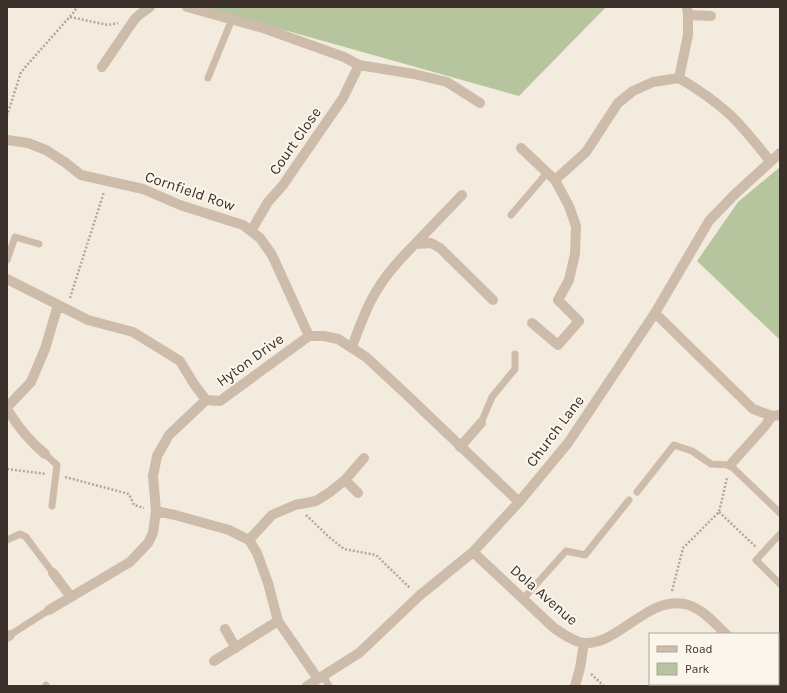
<svg xmlns="http://www.w3.org/2000/svg" width="787" height="693" font-family="Karla,sans-serif">
	<rect width="100%" height="100%" fill="#f4ebdf"/>
	<path fill="#b6c59e" d="M202,7H606L519,96Z
		M780,167V340L697,261L738,202Z"/>
	<g fill="none" stroke-linecap="round" stroke-linejoin="round">
		<path stroke="#baa694" stroke-width="2.5" stroke-dasharray="2 2" stroke-linecap="butt" d="M70,17L108,25L118,23
			M7,116L21,72L74,12L77,7
			M70,298L104,192
			M7,469L46,474
			M65,477L129,494L134,505L144,508
			M719,512L756,547
			M306,515L329,537L344,549L376,555L410,588
			M672,591L683,548L719,512L727,478
			M591,674L604,686"/>
		<path stroke="#cebcaa" stroke-width="7" d="M208,78L232,19
			M511,215L547,173
			M7,260L15,237L39,244
			M481,423L492,397L515,369V354
			M45,454L57,465L52,506
			M637,492L674,445L692,451L711,464L730,465L780,513
			M780,534L756,560L780,584
			M7,540L20,534L26,537L53,573
			M523,599L566,551L585,555L629,500
			M10,635L49,610
			M323,676L329,686
			M46,685V686"/>
		<path stroke="#cebcaa" stroke-width="10" d="M187,7L263,28L344,57L359,65L414,74L447,82L480,103
			M687,7L688,15L711,16
			M102,67L134,20L139,15L150,7
			M679,78L688,35V15
			M7,140L28,143L46,150L66,163L81,175L143,189L180,205L243,225L260,238L272,255L309,336
			M521,148L555,180L569,206L576,226L575,254L569,280L558,300L579,321L558,345L532,323
			M555,180L586,152L618,103L633,91L653,82L679,78C696,88 712,99 727,112C743,126 756,144 770,161
			M251,231L268,202L283,185L343,98L359,65
			M415,244L462,195
			M7,279L88,320L133,332L180,361L194,384L206,400L220,401L309,336H324L338,339L366,357L407,395L519,502
			M655,313L753,409L772,416
			M352,347C359,328 366,307 377,290C387,273 401,258 415,244L431,243L440,248L493,300
			M7,406L10,404L31,382L45,349L58,305
			M7,409C18,427 29,441 45,454
			M460,447L481,423
			M730,465L765,426L772,416L780,415
			M345,480L358,493
			M156,511L175,515L229,530L249,540L257,553L268,583L278,621L318,679
			M249,540L272,515L295,505L316,501L330,492L345,480L364,458
			M473,552L554,628C563,634 574,642 584,643C619,645 647,596 685,604C702,608 714,623 726,634
			M53,573L71,597
			M49,610L130,562L148,543L153,533L156,511L153,476L157,456L169,435L206,400
			M225,629L236,648
			M7,637L10,635
			M214,661L278,621
			M778,668L780,666
			M778,683L780,685
			M307,686L359,653L419,596L473,552L519,502L568,443L655,313L709,221L734,195L780,153
			M575,686L580,668L584,643"/>
	</g>
	<g text-anchor="middle" dominant-baseline="central" stroke-width="4" stroke-linejoin="round" paint-order="stroke">
		<g font-size="15" fill="#3b302a" stroke="#fbf5ec">
			<text transform="translate(295 141) rotate(-55)">Court Close</text>
			<text transform="translate(190 191) rotate(19)">Cornfield Row</text>
			<text transform="translate(250 360) rotate(-36)">Hyton Drive</text>
			<text transform="translate(555 431) rotate(-53)">Church Lane</text>
			<text transform="translate(544 595) rotate(41)">Dola Avenue</text>
		</g>
	</g>
	<rect width="787" height="693" fill="none" stroke="#3b302a" stroke-width="16"/>
	<rect x="649" y="633" width="130" height="52" fill="#fbf5ec" stroke="#aea69e"/>
	<rect x="657" y="646" width="20" height="6" fill="#cebcaa" stroke="#aea69e"/>
	<text x="685" y="653" font-size="12" fill="#3b302a">Road</text>
	<rect x="657" y="663" width="20" height="12" fill="#b6c59e" stroke="#aea69e"/>
	<text x="685" y="673" font-size="12" fill="#3b302a">Park</text>
</svg>
